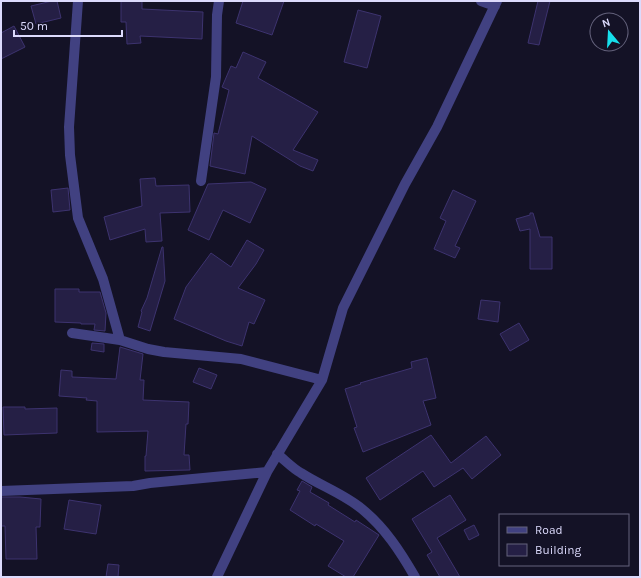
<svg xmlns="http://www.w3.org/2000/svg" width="641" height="578" font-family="Karla,sans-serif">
	<rect width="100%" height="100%" fill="#141226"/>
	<path fill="#251f45" stroke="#3d336f" d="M52,1H57L61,18L36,24L31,6Z
		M121,1H142V9L203,12L202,39L140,36L141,43L127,44L126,22H121Z
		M243,1H284L272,35L236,23Z
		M538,1H550L539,45L528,43Z
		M358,10L381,16L367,68L344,62Z
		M14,26L25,47L1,59V33Z
		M243,52L266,62L258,78L318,112L293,150L318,160L313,171L300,166L252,136L245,174L210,166L214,133L218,134L229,90L222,87L231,66L236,68Z
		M155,178L156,186L189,185L190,212L160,213L162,241L146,242L145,229L110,240L104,217L142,206L140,179Z
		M251,182L266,189L250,223L223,210L209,240L188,230L208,184Z
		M68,188L70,210L53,212L51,190Z
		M453,190L476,201L455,246L460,248L455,258L434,249L446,221L440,218Z
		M530,213H533L540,237H552V269H530V229L520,231L516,219L530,215Z
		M247,240L264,250L256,264L238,288L265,300L254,324L249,322L242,346L226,341L174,319L186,287L211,253L231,267Z
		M162,247H163L165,281L150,331L138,327L142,312L141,311L147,298Z
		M55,289H79V292H100L106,313L105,331L94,330L95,324H81V323L55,322Z
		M481,300L500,302L498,322L478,319Z
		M519,323L529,340L510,351L500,334Z
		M92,343L104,344V352L91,350Z
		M120,347L143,354L140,380H144L143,400L189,402L188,424H186L184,455H189L190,470L145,471V456H146L148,431L97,432V401L86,400L87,398L59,396L61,370L72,371V377L116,379Z
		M427,358L436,398L423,401L431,425L363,452L354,428L357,427L345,389L361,384L360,383L412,368L411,362Z
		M199,368L217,375L211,389L193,382Z
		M3,407H25V409L57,408V433L4,435Z
		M431,435L451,463L486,436L501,455L472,479L463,468L434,487L423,471L380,500L366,478Z
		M302,481L312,487L310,492L329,503L328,505L355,522L356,520L379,535L353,577H346L328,566L344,541L316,524L315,526L290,510L300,491L297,490Z
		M450,495L466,520L437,538L460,577H440L427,555L432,552L412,519Z
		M1,497H20L41,499L40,527H36L37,559H6L5,526H1Z
		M69,500L101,505L96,534L64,529Z
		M474,525L479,535L469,540L464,530Z
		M108,564L119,565L118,577H106Z"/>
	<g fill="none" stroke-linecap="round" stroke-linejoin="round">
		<path stroke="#414181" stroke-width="10" d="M78,1L69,127L70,155L78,218L103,279L120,340
			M481,1L495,6
			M201,181L216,77L217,15L219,1
			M72,333L120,340L148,349L164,352L241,359L322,380
			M277,454C285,460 292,468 301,473C321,486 344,494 362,509C385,528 400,551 415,577
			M1,491L133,486L150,483L267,472
			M217,577L267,472L322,380L343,308L405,184L437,127L497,1"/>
	</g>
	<rect width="641" height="578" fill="none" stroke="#dcdafc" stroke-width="4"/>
	<rect x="499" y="514" width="130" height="52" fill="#141226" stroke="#64627c"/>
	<rect x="507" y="527" width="20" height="6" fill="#414181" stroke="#64627c"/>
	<text x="535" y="534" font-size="12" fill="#dcdafc">Road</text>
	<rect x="507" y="544" width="20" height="12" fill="#251f45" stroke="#64627c"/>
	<text x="535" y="554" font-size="12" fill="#dcdafc">Building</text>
	<g transform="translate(609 32) rotate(342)"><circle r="19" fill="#141226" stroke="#64627c"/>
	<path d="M0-3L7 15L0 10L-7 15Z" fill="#16dfec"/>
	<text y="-6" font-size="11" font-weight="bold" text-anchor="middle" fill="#dcdafc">N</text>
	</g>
	<path d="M14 30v6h108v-6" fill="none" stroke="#dcdafc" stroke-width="2"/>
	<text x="20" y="30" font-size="12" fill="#dcdafc" stroke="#141226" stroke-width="3" paint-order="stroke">50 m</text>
</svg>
